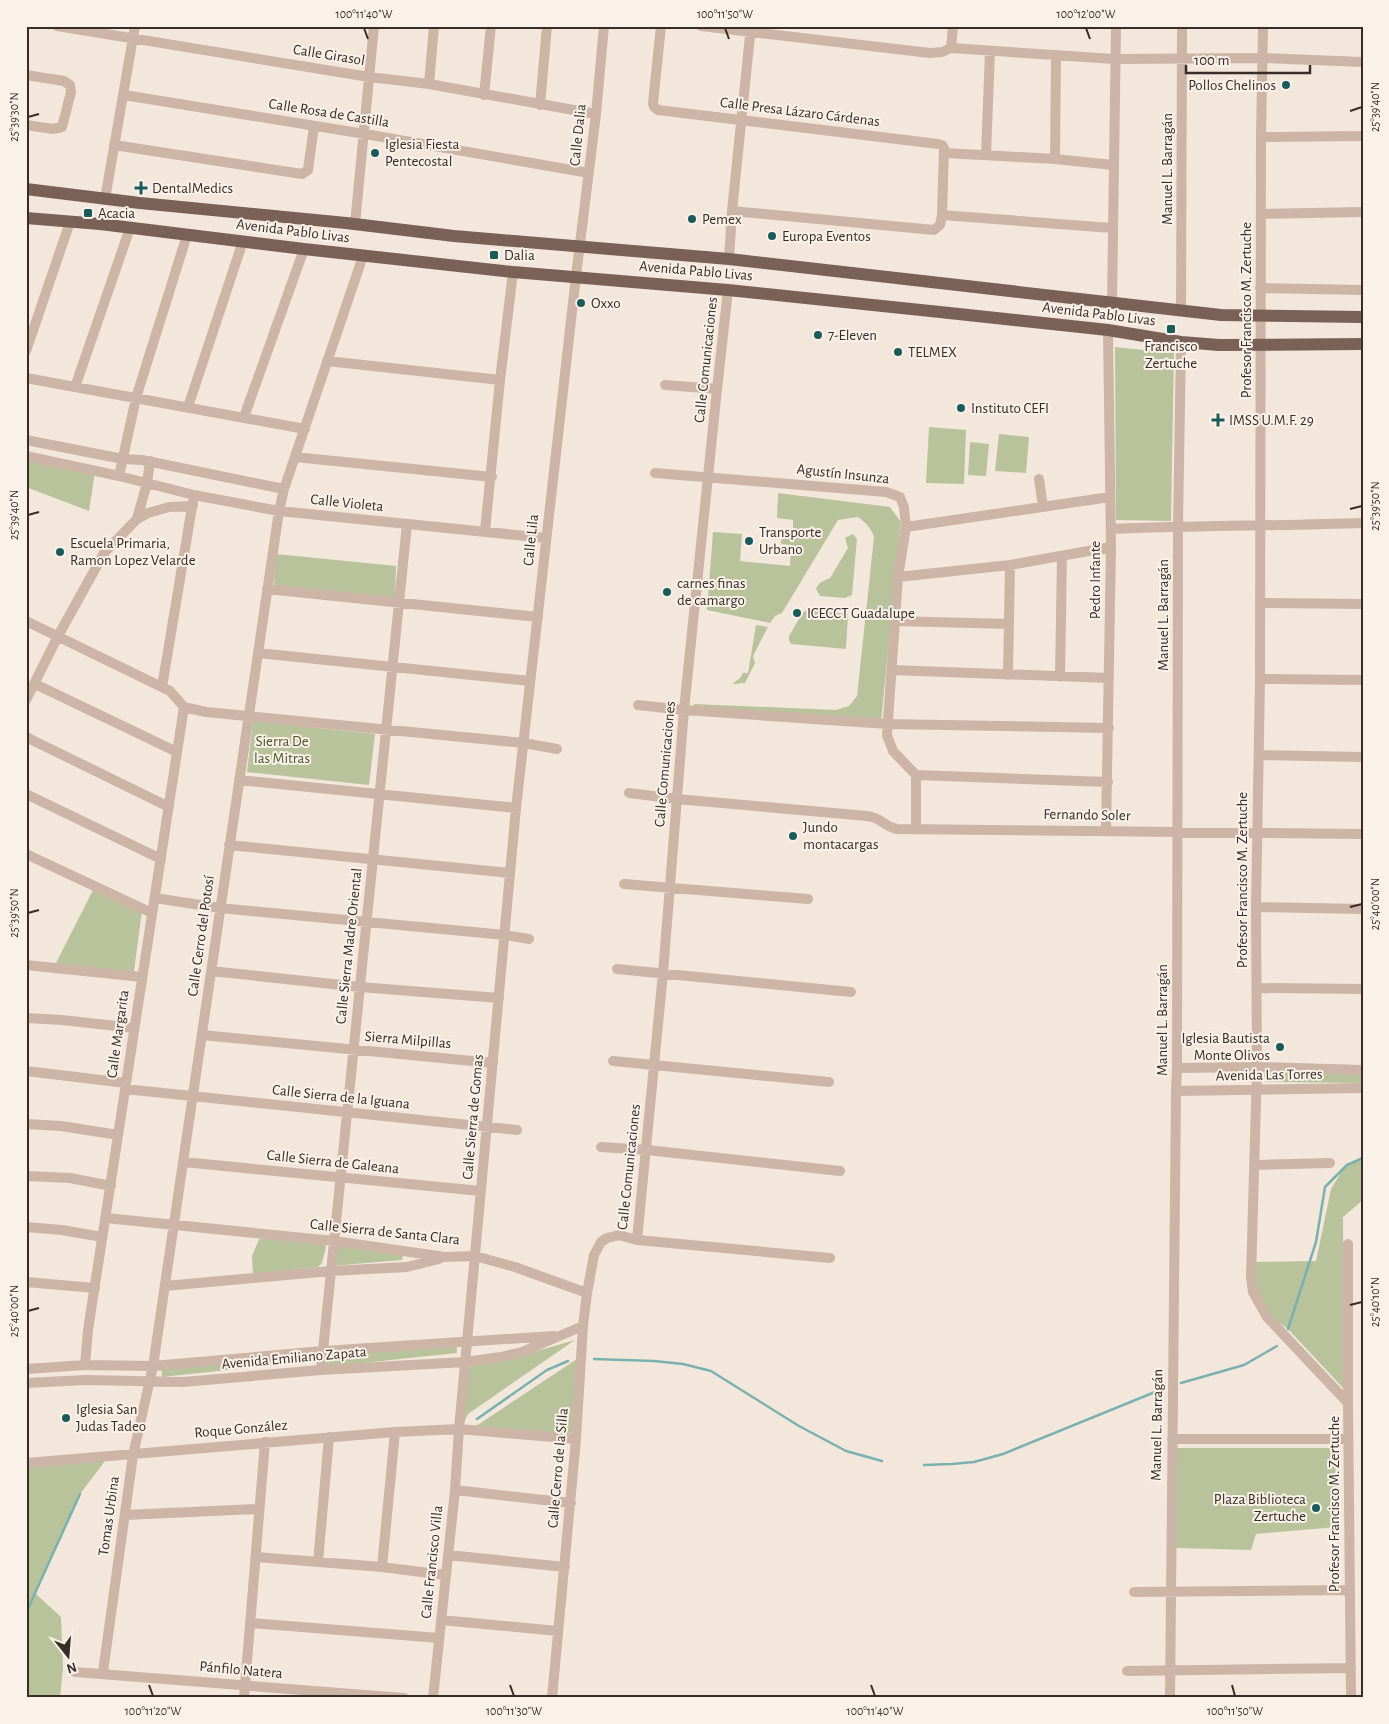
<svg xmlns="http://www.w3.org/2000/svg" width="1389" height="1724" font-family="'Alegreya Sans',sans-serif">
	<rect width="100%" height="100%" fill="#f3e7dc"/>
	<path fill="#b8c39b" d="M1115,347L1174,353L1171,521L1116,520Z
		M929,427L966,430L964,484L926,483Z
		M999,434L1029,437L1026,473L995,471Z
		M970,442L989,444L986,476L968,475Z
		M26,460L95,472L89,511L26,487Z
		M778,493L890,507L901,522L881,722L693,708L694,704L836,710L849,706L857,696L874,537C871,528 866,523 858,517L838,520L782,613L775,616L770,623L707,610L713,532L742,534L740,561L790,566L791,545L781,544L782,531L793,532V520L777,518Z
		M853,534L857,539L852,595L845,598L820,596L816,589C819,582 823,581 830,578L848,548L845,538Z
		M276,554L396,566L395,598L274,586Z
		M808,610L848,614L846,649L791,644L789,640V636L803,612Z
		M756,625L768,627L753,656L755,663L745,683L732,684L740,678L743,673H748Z
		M253,721L375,734L369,785L247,772Z
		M93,890L142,911L134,971L104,970L55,965Z
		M1270,1070L1363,1073V1083L1266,1082L1264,1079V1073Z
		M1363,1156V1200L1343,1217L1344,1389L1288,1329L1262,1311L1251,1262L1316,1261L1331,1189L1343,1169Z
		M259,1239L320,1240L323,1241L326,1247L322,1263L318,1267L253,1274L252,1256Z
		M336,1244L404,1251L402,1260L332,1266Z
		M456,1339L457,1353L324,1367V1350Z
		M575,1340L468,1414L462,1426L466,1367L513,1358Z
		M313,1351L314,1361L162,1377L161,1362Z
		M583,1355L572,1432L568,1434L473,1428Z
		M1176,1448H1335L1337,1527L1256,1534L1251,1550L1176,1548Z
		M108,1457L80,1494L35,1593L61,1617L63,1668L60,1698H26V1463Z"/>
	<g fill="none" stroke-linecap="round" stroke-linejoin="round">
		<path stroke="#7ab1b0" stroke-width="2.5" d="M1288,1329L1316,1242L1325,1187L1347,1165L1363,1158
			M594,1359L654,1361L683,1364L711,1371L799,1426L846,1451L882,1461
			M1181,1383L1244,1365L1277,1346
			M477,1419L547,1370L568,1361
			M924,1465L952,1464L974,1462L1003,1454L1160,1390
			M26,1613L80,1494"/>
		<path stroke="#ccb5a7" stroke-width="10" d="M57,26L369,77L429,84L596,114
			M661,26L653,103L654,107L658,110L938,144L942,145L944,148L942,215L940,225L934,230L732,211
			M701,26L930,53L942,52L951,48L1114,59L1263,58L1363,62
			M1263,26L1261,137L1260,679L1256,907L1257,1067L1251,1277L1253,1292L1267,1317L1348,1403L1351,1698
			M951,48L953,26
			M26,75L64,81L70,85L71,92L62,127L53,129L26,125
			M429,84L434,26
			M124,95L365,134L589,173
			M484,95L491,26
			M540,105L547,26
			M1261,137L1363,136
			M114,145L302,174L308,170L314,126
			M945,153L1055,159L1113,165
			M986,155L990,51
			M1055,159L1056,55
			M105,199L135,26
			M1261,214L1363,212
			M942,215L1112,228
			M355,224L374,26
			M729,259L732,211L751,26
			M1260,288L1363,290
			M1112,304L1116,26
			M1181,311L1182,26
			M26,351L70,222
			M327,361L500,380
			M26,378L305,429
			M665,385L717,389
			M75,387L130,228
			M188,407L243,241
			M244,417L304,249
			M26,440L123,459L142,460L284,489
			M26,456L119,476L194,495L279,511L546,538
			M295,457L492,477
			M655,473L886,492L900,497L904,507L906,527L898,577L887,735L893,751L916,775V828
			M119,476L136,398L187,235
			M1039,479L1043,507
			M137,519L147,483L150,461
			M906,527L1110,497
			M1111,529C1195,525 1279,526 1363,523
			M485,531L500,380L513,272
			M898,577L1010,565L1111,547
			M267,589L538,617
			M1260,603L1363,604
			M26,621L170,691L184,707L206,712L524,743L557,749
			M895,621L1009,624
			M258,653L530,681
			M892,670L1109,678
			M1008,675L1010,565
			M1060,677L1062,556
			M1260,679L1363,680
			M35,684L177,752
			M162,687L193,501
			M26,700L58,636L104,553L137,519L148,513L169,507L193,506
			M638,705L684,710L887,724L1109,728
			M26,737L169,807
			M1259,755L1363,757
			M916,775L1108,782
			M239,780L516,808
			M629,793L677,799L867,816C883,818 882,826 897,829L1363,834
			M26,794L161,859
			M1106,830L1111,547L1108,330
			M229,845L510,873
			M26,854L152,913
			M624,884L808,899
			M155,898L220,908L505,935L529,939
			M1256,907L1363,909
			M26,965L142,977
			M617,969L851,992
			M211,971L360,987L499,998
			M1257,988L1363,989
			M26,1018L62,1020L134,1028
			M202,1035L493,1063
			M613,1061L829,1082
			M1177,1068L1257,1067L1363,1070
			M26,1071L126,1083
			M125,1089L517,1130
			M1176,1091L1363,1088
			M26,1124L61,1126L118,1135
			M601,1147L647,1150L840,1171
			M183,1162L481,1191
			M1255,1165L1330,1163
			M26,1176L70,1178L111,1186
			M106,1218L334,1241L445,1257L475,1256L515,1267L587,1293
			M26,1227L62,1230L102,1237
			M637,1240L663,973L684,710L717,389L728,290
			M26,1282L95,1288
			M165,1286L331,1271L407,1267L439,1259
			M85,1365L88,1330L184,707
			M26,1369L85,1365L153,1366L323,1351L554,1336
			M321,1370L407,524
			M26,1383L86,1380L183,1382L321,1370L465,1362L501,1357L522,1352L583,1326
			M1348,1403V1244
			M1172,1439H1348
			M26,1463L395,1432L459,1429L576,1439
			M455,1490L571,1503
			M125,1515L258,1509
			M448,1555L565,1567
			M256,1557L382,1567L445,1575
			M318,1562L329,1437
			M382,1567L395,1432
			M1134,1592L1349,1590
			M441,1620L558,1631
			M251,1623L439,1638
			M1127,1671L1351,1668
			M75,1672L404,1698
			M103,1672L133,1455L153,1366L279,511L284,489L363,256
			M244,1698L265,1442
			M433,1698L455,1490L459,1429L516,808L576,276L596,114L604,26
			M552,1698L576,1439L583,1326L587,1293L594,1255L601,1242L607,1238L619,1235L637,1240L830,1258
			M1170,1698L1176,1091L1177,1068L1178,526L1181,342"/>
		<path stroke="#7a6158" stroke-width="12" d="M26,189L140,203L346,223L454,236L729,259L1221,315L1363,317
			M26,218L100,224L304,249L513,272L728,290L940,312L1108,330L1181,342L1219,345L1363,344"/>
	</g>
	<path fill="none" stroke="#382c28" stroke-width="2" d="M364,28L368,39M725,28L729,39M1086,28L1090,39M1350,111L1362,107M28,117L39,114M1350,509L1362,506M28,515L39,512M1350,907L1362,904M28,913L39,910M1350,1305L1362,1302M28,1311L39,1308M149,1685L153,1696M510,1685L514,1696M871,1685L875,1696M1232,1685L1235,1696"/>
	<g fill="#1c5b5b" stroke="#faf1e9" stroke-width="2">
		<circle cx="1286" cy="85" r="5"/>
		<circle cx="375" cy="153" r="5"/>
		<path d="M138.5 180.5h5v5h5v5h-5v5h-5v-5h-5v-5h5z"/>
		<rect x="83" y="208" width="10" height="10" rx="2.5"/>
		<circle cx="692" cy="219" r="5"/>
		<circle cx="772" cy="236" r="5"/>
		<rect x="489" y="250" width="10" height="10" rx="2.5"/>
		<circle cx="581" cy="303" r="5"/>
		<rect x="1166" y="324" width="10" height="10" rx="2.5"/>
		<circle cx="818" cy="335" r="5"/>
		<circle cx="898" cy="352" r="5"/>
		<circle cx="961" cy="408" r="5"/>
		<path d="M1215.5 412.5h5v5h5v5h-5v5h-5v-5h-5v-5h5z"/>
		<circle cx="749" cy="541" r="5"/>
		<circle cx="60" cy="552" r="5"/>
		<circle cx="667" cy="592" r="5"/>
		<circle cx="797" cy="613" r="5"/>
		<circle cx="793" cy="836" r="5"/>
		<circle cx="1280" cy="1047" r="5"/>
		<circle cx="66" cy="1418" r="5"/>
		<circle cx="1316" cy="1508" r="5"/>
	</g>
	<g text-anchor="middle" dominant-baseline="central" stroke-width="4" stroke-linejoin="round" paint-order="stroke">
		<g font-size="15" fill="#382c28" stroke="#faf1e9">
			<text transform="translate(329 55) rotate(9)">Calle Girasol</text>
			<text transform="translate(800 112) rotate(7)">Calle Presa Lázaro Cárdenas</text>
			<text transform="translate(329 113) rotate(9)">Calle Rosa de Castilla</text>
			<text transform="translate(578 135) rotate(-84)">Calle Dalia</text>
			<text transform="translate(1167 169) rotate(-90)">Manuel L. Barragán</text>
			<text transform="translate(293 231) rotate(7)">Avenida Pablo Livas</text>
			<text transform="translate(696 271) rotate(5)">Avenida Pablo Livas</text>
			<text transform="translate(1246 310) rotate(-90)">Profesor Francisco M. Zertuche</text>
			<text transform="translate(1099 314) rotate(7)">Avenida Pablo Livas</text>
			<text transform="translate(706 360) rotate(-84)">Calle Comunicaciones</text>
			<text transform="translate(843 474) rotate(6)">Agustín Insunza</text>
			<text transform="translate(347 503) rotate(6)">Calle Violeta</text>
			<text transform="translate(531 540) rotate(-84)">Calle Lila</text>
			<text transform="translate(1095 580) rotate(-90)">Pedro Infante</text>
			<text transform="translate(1163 615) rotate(-90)">Manuel L. Barragán</text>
			<text transform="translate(665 764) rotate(-85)">Calle Comunicaciones</text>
			<text transform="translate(1087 815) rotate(1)">Fernando Soler</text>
			<text transform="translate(1242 880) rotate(-90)">Profesor Francisco M. Zertuche</text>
			<text transform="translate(201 936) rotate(-82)">Calle Cerro del Potosí</text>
			<text transform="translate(349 946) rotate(-84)">Calle Sierra Madre Oriental</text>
			<text transform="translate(1162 1020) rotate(-90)">Manuel L. Barragán</text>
			<text transform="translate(118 1034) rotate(-82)">Calle Margarita</text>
			<text transform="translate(408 1040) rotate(5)">Sierra Milpillas</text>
			<text transform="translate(1269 1075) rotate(-1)">Avenida Las Torres</text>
			<text transform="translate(341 1097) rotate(6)">Calle Sierra de la Iguana</text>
			<text transform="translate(473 1117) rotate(-85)">Calle Sierra de Gomas</text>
			<text transform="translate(333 1162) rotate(6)">Calle Sierra de Galeana</text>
			<text transform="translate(629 1167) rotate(-84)">Calle Comunicaciones</text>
			<text transform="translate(385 1232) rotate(6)">Calle Sierra de Santa Clara</text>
			<text transform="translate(294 1358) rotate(-5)">Avenida Emiliano Zapata</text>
			<text transform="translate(1157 1425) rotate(-89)">Manuel L. Barragán</text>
			<text transform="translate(241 1429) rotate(-5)">Roque González</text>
			<text transform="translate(558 1468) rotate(-85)">Calle Cerro de la Silla</text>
			<text transform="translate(1334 1504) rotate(-90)">Profesor Francisco M. Zertuche</text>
			<text transform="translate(109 1516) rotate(-82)">Tomas Urbina</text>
			<text transform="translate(432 1562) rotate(-84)">Calle Francisco Villa</text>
			<text transform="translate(241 1670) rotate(5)">Pánfilo Natera</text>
		</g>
		<g font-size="15" fill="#382c28" stroke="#faf1e9" text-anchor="start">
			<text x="1276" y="85" text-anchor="end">Pollos Chelinos</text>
			<text x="385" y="144">Iglesia Fiesta<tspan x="385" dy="17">Pentecostal</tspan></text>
			<text x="152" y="188">DentalMedics</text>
			<text x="98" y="213">Acacia</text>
			<text x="702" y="219">Pemex</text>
			<text x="782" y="236">Europa Eventos</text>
			<text x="504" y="255">Dalia</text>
			<text x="591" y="303">Oxxo</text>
			<text x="828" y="335">7-Eleven</text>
			<text x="1171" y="346" text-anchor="middle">Francisco<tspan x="1171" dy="17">Zertuche</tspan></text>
			<text x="908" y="352">TELMEX</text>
			<text x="971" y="408">Instituto CEFI</text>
			<text x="1229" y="420">IMSS U.M.F. 29</text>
			<text x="759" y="532">Transporte<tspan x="759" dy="17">Urbano</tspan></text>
			<text x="70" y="543">Escuela Primaria,<tspan x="70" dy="17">Ramon Lopez Velarde</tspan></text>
			<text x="677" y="583">carnes finas<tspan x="677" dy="17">de camargo</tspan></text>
			<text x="807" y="613">ICECCT Guadalupe</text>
			<text x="803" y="827">Jundo<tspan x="803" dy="17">montacargas</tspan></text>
			<text x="1270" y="1038" text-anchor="end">Iglesia Bautista<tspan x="1270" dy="17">Monte Olivos</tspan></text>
			<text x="76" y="1409">Iglesia San<tspan x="76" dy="17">Judas Tadeo</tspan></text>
			<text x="1306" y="1499" text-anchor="end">Plaza Biblioteca<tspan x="1306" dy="17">Zertuche</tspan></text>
		</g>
		<g font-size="15" fill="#4a572b" stroke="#faf1e9">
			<text x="282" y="741">Sierra De<tspan x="282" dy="17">las Mitras</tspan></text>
		</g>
	</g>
	<rect width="1389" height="1724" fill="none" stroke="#faf1e9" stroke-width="55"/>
	<g transform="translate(68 1656) rotate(163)" stroke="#faf1e9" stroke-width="4" paint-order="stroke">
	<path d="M0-4L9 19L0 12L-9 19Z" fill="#382c28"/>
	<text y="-8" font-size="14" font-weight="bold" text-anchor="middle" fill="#382c28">N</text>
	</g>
	<path d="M1186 65v8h124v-8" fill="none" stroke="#382c28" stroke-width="2.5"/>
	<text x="1194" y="65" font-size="15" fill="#382c28" stroke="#faf1e9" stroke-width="4" paint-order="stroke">100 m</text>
	<rect x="28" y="28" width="1334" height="1668" fill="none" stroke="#382c28" stroke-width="2"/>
	<g font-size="12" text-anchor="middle" fill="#382c28">
		<text x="364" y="18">100°11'40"W</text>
		<text x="725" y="18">100°11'50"W</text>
		<text x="1086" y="18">100°12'00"W</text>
		<text transform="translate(1375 107) rotate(-90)" y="4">25°39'40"N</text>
		<text transform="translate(14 117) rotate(-90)" y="4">25°39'30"N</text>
		<text transform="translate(1375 506) rotate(-90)" y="4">25°39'50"N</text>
		<text transform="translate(14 515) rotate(-90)" y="4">25°39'40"N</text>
		<text transform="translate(1375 904) rotate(-90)" y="4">25°40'00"N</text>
		<text transform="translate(14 913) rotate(-90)" y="4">25°39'50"N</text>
		<text transform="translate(1375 1302) rotate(-90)" y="4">25°40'10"N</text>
		<text transform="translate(14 1311) rotate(-90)" y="4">25°40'00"N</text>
		<text x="153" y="1715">100°11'20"W</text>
		<text x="514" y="1715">100°11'30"W</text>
		<text x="875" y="1715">100°11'40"W</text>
		<text x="1235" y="1715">100°11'50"W</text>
	</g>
</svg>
